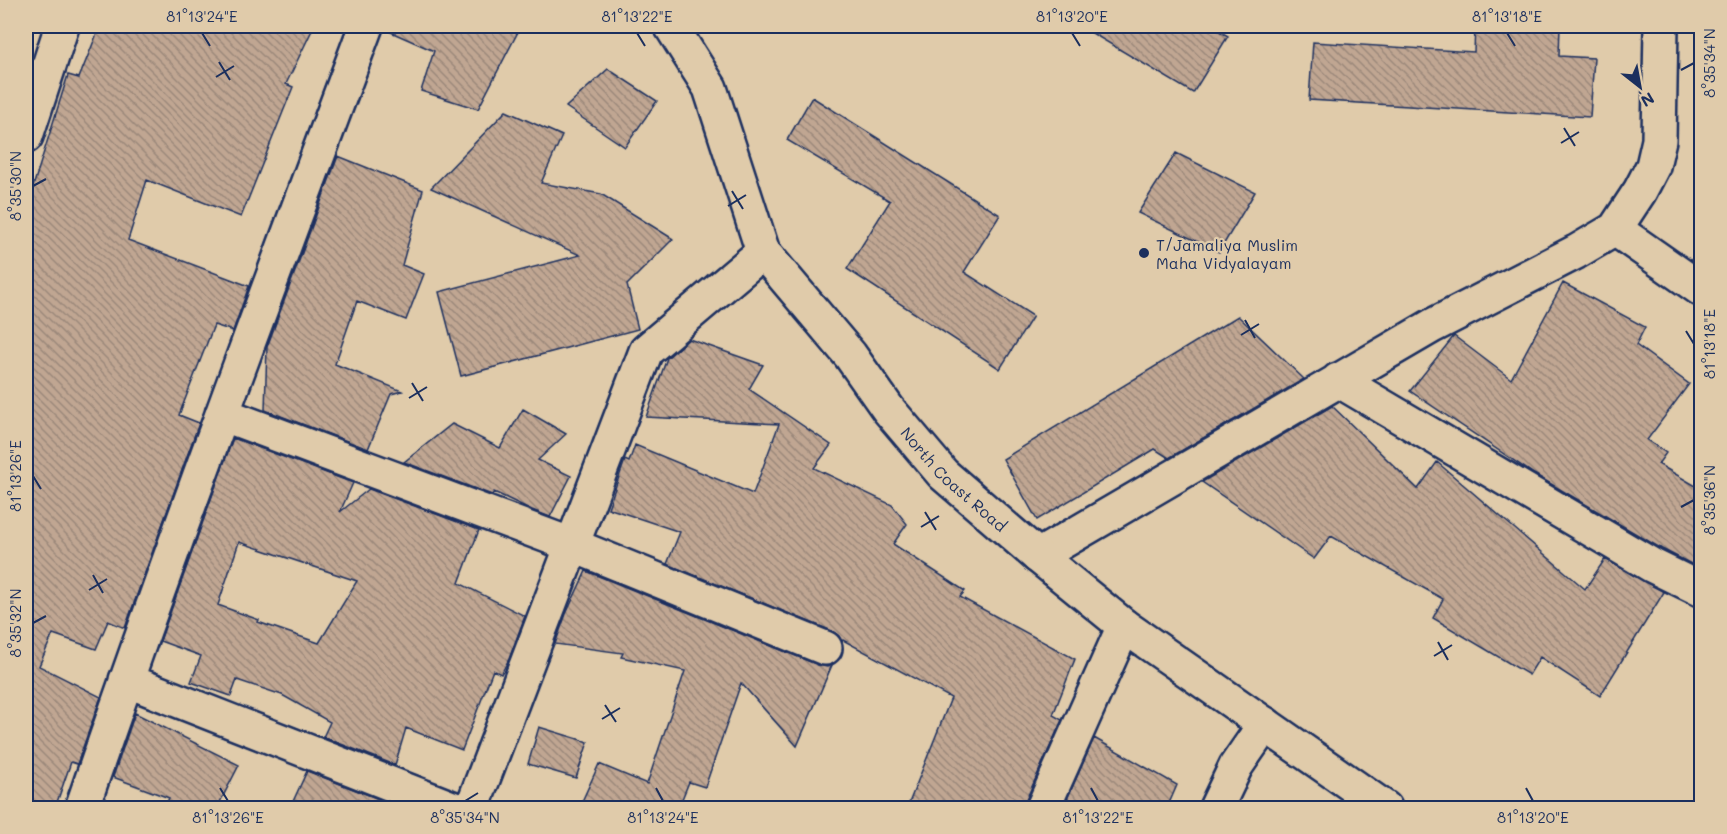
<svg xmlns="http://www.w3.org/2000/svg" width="1727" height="834" font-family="Mali,sans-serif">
	<defs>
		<pattern id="building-back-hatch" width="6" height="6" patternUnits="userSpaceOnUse" patternTransform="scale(1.5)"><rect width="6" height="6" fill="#c0a692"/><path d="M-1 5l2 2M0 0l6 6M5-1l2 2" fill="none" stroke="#9b887a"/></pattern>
	</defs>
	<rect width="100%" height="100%" fill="#e0cbaa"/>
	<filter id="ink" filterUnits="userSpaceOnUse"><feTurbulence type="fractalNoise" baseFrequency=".0167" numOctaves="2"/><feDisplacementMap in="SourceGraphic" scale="12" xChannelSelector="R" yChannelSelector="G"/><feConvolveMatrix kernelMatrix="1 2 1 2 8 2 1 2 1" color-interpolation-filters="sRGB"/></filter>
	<g filter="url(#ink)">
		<path fill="url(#building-back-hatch)" stroke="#1b2f5e" stroke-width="1.5" fill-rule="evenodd" d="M100,26H314L286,84L293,87L241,217L147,180L128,240L249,286L233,331L214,325L179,415L199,423L125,628L108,621L96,649L53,634L39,666L101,697L77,764L71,762L55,808H51L26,800V209L68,75L79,78Z
			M384,26H521L478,109L421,91L434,51L384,29Z
			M1080,26H1211L1228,36L1193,93Z
			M1475,26H1560L1559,56L1594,58L1590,117L1309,100L1313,42L1474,52Z
			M608,69L657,101L625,147L566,107Z
			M812,97L1000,215L964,272L1033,316L1000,369L847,269L890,201L787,140Z
			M506,111L562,136L541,183L601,194L673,239L627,285L638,329L461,376L439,292L580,255L431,188Z
			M1176,153L1255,192L1219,252L1138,213Z
			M338,156L423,190L402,265L424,274L406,320L357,301L335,364L402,391L391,394L368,449L265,410L267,347Z
			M1563,283L1645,327L1636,345L1689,384L1647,440L1666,453L1658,464L1701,489V569L1662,549L1534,474L1410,391L1454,336L1511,379Z
			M1238,316L1304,379L1169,458L1155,449L1037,520L1003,459Z
			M689,339L763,365L749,389L831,445L814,468L892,505L907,524L893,544L965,591L960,597L1075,659L1053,715L1062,720L1026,800L1024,808H907L951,698L843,640L842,642L839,636L832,631L667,564L680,532L608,508L625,460L629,462L635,445L753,494L779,424L646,417L667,358Z
			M1332,406L1418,489L1437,462L1585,589L1605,559L1664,592L1600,696L1540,657L1529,675L1433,618L1443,599L1331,536L1314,559L1202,482Z
			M523,409L566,434L538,460L571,476L550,517L532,510L494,492L492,495L404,462L452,424L500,448Z
			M233,438L353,483L340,512L369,489L479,530L459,583L525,616L509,659L501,674L493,670L462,750L406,728L395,765L323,737L330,722L282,695L237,680L231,696L191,682L201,656L160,641ZM239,542L357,581L319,643L258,622L259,620L218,605Z
			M586,571L818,665L827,667L832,665L797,746L741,683L705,787L689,782L682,799L703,808H579L599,764L647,784L685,671L621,657L623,653L555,644L566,614Z
			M135,713L239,765L217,808H164L169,798L113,777Z
			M539,727L588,742L576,778L528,764Z
			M1094,738L1177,785L1167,808H1063Z
			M307,771L384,801L382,808H290Z"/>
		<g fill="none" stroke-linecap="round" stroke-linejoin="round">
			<defs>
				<path id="street" d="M26,136L62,26
					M1615,229L1702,290
					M1338,380L1653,566L1702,590
					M222,414L572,545L825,648
					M1038,556L1432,326L1576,252L1615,229L1640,191L1653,166L1659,140L1661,26
					M126,680L452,808
					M82,808C172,546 269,286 366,26
					M472,808L646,351L763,252
					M1043,808L1124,626
					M1216,808L1236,766L1265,724"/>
				<g id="primary">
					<path id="s1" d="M671,26L710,88L763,252L850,355L888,409L943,474L1038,556L1124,626L1385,808"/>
				</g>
			</defs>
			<use href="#street" stroke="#1b2f5e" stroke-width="38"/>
			<use href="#primary" stroke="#1b2f5e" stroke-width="38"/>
			<use href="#street" stroke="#e0cbaa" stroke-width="33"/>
			<use href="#primary" stroke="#e0cbaa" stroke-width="33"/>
		</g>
	</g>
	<path fill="none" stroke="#1b2f5e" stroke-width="2" d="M202,33L210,46M637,33L645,46M1072,33L1080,46M1507,33L1515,46M219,62L230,80M1681,70L1694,63M216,77L234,66M1564,128L1575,146M1561,143L1579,132M33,186L46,179M732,191L743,209M728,206L746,195M1245,320L1255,338M1686,331L1694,344M1241,335L1259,324M412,383L423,401M409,398L427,387M33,476L41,489M1681,507L1694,500M925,512L936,530M921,527L939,516M93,575L103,593M89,590L107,579M33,623L46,616M1438,642L1448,660M1434,656L1452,645M605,705L616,722M602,719L620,708M220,788L228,801M656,788L663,801M1091,788L1098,801M1526,788L1533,801M465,801L478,793"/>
	<circle fill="#1b2f5e" stroke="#e0cbaa" stroke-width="2" cx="1144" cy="253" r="6"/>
	<g text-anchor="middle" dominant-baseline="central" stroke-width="4.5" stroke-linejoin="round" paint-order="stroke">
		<g font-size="16" fill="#1b2f5e" stroke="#e0cbaa" text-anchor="start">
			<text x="1156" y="244">T/Jamaliya Muslim<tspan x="1156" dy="18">Maha Vidyalayam</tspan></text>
		</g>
		<g font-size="16" fill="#1b2f5e" stroke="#e0cbaa">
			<text stroke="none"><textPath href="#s1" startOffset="543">North Coast Road</textPath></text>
		</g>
	</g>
	<rect width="1727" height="834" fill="none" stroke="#e0cbaa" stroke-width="66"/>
	<g transform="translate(1640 87) rotate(149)" stroke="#e0cbaa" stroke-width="4.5" paint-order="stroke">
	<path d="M0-4.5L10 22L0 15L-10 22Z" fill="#1b2f5e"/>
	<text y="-9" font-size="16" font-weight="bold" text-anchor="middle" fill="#1b2f5e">N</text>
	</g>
	<rect x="33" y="33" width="1661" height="768" fill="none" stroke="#1b2f5e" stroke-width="2"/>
	<g font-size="15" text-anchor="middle" fill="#1b2f5e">
		<text x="202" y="22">81°13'24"E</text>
		<text x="637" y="22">81°13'22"E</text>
		<text x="1072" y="22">81°13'20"E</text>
		<text x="1507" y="22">81°13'18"E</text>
		<text transform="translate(1710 63) rotate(-90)" y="5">8°35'34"N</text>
		<text transform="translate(16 186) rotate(-90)" y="5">8°35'30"N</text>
		<text transform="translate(1710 344) rotate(-90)" y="5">81°13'18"E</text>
		<text transform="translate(16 476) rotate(-90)" y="5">81°13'26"E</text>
		<text transform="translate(1710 500) rotate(-90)" y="5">8°35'36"N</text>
		<text transform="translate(16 623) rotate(-90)" y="5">8°35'32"N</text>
		<text x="228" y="823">81°13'26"E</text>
		<text x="465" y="823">8°35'34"N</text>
		<text x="663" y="823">81°13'24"E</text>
		<text x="1098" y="823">81°13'22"E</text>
		<text x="1533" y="823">81°13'20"E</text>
	</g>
</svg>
